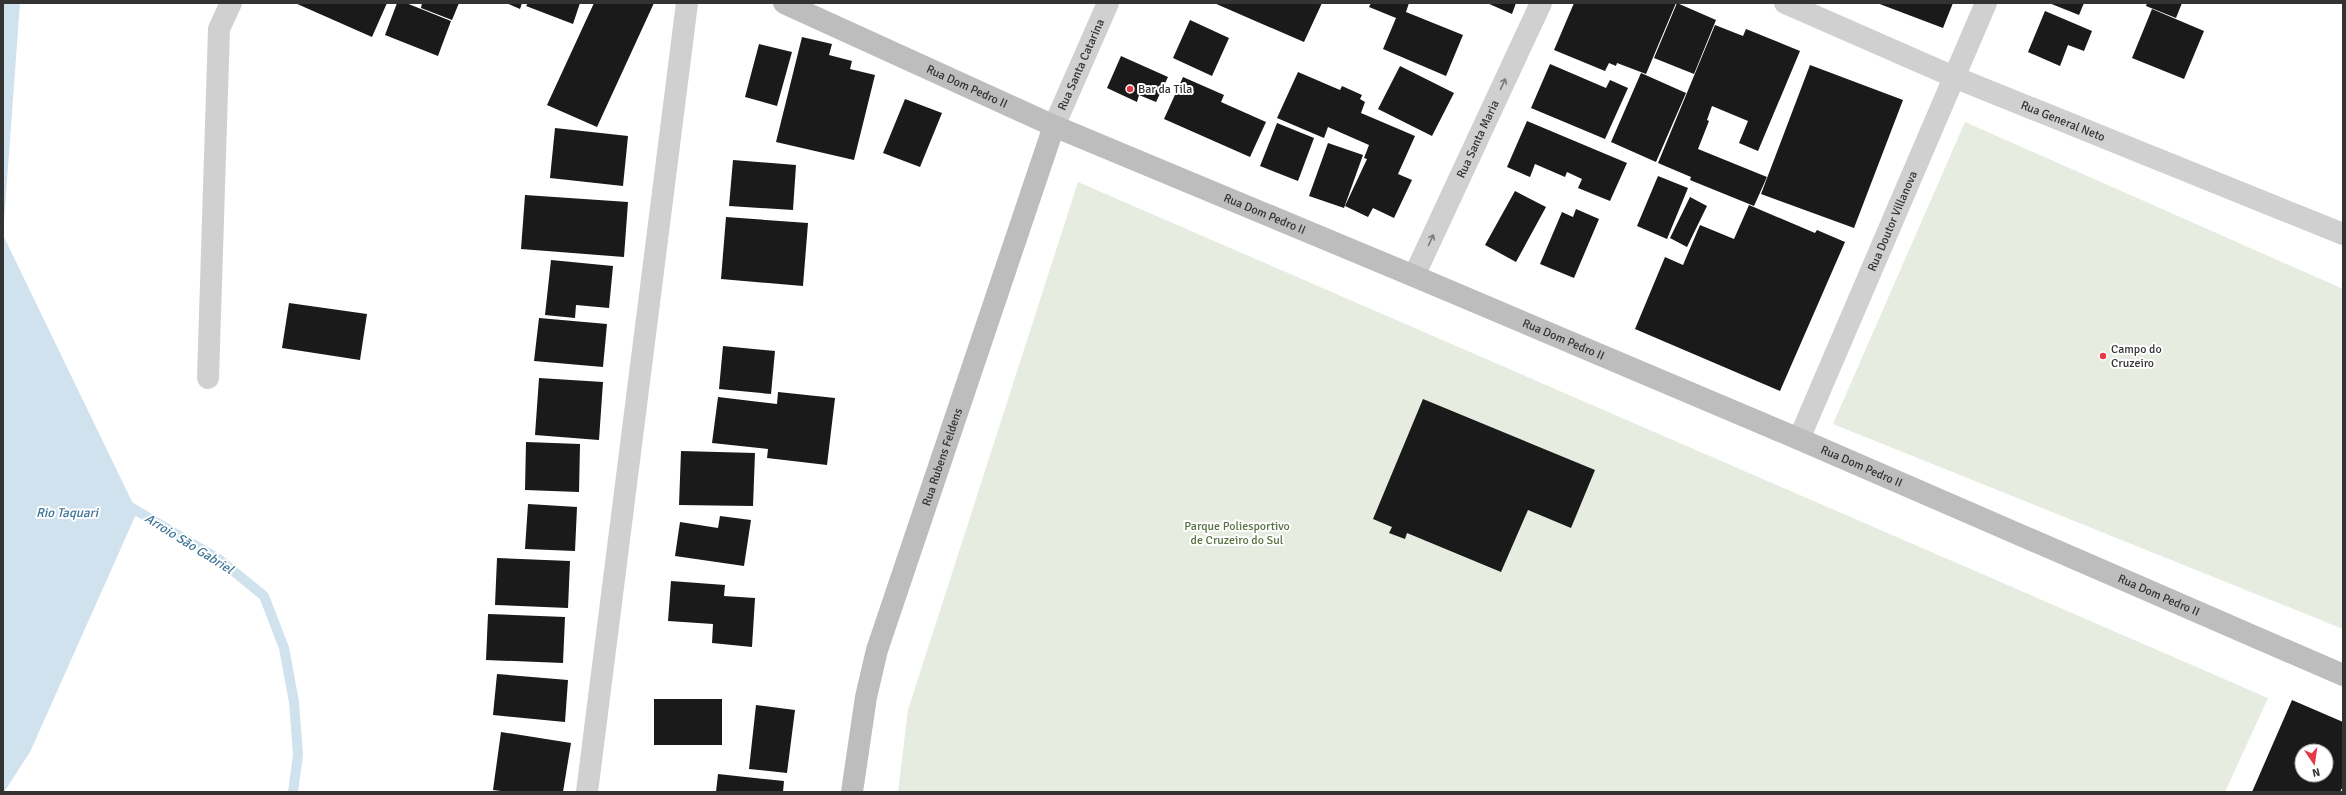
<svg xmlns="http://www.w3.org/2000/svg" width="2346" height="795" font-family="Signika,sans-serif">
	<rect width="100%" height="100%" fill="#fff"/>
	<path fill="#e6ecdf" d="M1965,122L2343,289V629L1833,424Z
		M1078,182L2268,698L2225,792H898L908,710Z"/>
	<path fill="#cfe2ee" d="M3,3H20L3,235L137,512L30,752L4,792Z"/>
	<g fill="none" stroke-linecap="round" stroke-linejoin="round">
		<path stroke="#cfe2ee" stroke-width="10" d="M127,505L220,560L264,596L284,648L294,702L298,755L293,792"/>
	</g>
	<path fill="#1a1a1a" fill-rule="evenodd" d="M295,3H387L372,37Z
		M397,3H406L451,21L438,56L385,35Z
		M422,3H459L452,20L421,8Z
		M506,3H522L520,9Z
		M528,3H580L573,24L526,6Z
		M594,3H654L597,127L547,105Z
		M1214,3H1322L1304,42Z
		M1371,3H1409L1406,12L1463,35L1446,76L1383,49L1396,18L1369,7Z
		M1487,3H1516L1512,14Z
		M1574,3H1676L1646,74L1617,63L1616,66L1609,63L1605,71L1554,50Z
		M1677,3L1716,20L1694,74L1654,58Z
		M1877,3H1953L1943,28Z
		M2049,3H2084L2079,15Z
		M2147,3H2182L2176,18L2146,6Z
		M2152,9L2204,31L2184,79L2132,58Z
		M2045,11L2092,31L2084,51L2068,45L2060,66L2028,52Z
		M1190,20L1229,38L1212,76L1173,58Z
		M1715,25L1743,36L1746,29L1800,51L1758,151L1739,143L1748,121L1712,106L1707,120L1709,121L1698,149L1767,177L1754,206L1690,180L1691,177L1658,163Z
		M802,37L832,44L829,55L852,61L850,69L875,75L854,160L776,142Z
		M759,44L792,52L777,106L745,97Z
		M1121,56L1168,77L1156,102L1139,95L1137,102L1107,88Z
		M1550,64L1606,88L1610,80L1628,88L1605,139L1531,108Z
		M1810,65L1903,100L1854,228L1761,194Z
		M1400,66L1454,93L1432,136L1378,109Z
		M1298,72L1340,90L1342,86L1362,95L1360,99L1365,102L1361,113L1415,136L1398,174L1412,180L1394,218L1373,208L1368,217L1345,206L1367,159L1364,158L1369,145L1328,127L1324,138L1277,118Z
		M1641,73L1686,93L1656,162L1611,142Z
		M1183,77L1224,95L1221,102L1266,122L1250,157L1164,119Z
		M905,99L942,113L920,167L883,153Z
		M1527,121L1627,163L1610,201L1578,188L1582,179L1567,172L1565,177L1535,164L1530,177L1507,167Z
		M1277,123L1314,138L1298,181L1260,166Z
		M555,128L628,136L623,186L550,178Z
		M1328,143L1363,155L1344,208L1309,196Z
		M733,160L796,165L793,210L729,206Z
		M1658,176L1688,188L1667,239L1637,226Z
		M1515,191L1546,207L1516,262L1485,245Z
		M525,195L628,202L624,257L521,249Z
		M1690,197L1707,206L1687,247L1670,238Z
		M1749,205L1815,233L1817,230L1845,242L1780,391L1635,329L1665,257L1683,265L1700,225L1734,239Z
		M1576,209L1599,219L1574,278L1540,264L1562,212L1573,217Z
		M726,217L808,223L803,286L721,279Z
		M551,260L613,266L609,308L576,305L575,318L545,315Z
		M289,303L367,314L360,360L282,348Z
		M539,318L607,324L603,367L534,361Z
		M723,346L775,351L771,394L719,389Z
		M539,378L603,382L599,440L535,435Z
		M778,392L835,398L827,465L767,458L768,449L712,443L718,397L777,404Z
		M1423,399L1595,470L1571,528L1528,510L1501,572L1407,533L1405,539L1389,533L1392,527L1373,519Z
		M526,442L580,444L579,492L525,490Z
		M681,451L755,453L753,506L679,505Z
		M528,504L577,507L575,551L525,549Z
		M720,516L751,520L744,566L675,556L680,522L718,528Z
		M497,558L570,561L568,608L495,605Z
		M671,581L725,585L724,596L755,598L752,647L712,643L713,624L668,621Z
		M488,614L565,617L563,663L486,660Z
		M497,674L568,680L565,722L493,715Z
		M654,699H722V745H654Z
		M2292,700L2343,722V786L2340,792H2252ZM2302,751H2326V775H2302Z
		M756,705L795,710L787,773L749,769Z
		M501,732L571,743L563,792H509L493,790Z
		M718,774L784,781L783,792H716Z"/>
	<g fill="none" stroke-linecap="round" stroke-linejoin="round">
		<g stroke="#d0d0d0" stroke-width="22">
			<path d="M208,378L219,29L231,3"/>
			<path id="s1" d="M1799,439L1986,3"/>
			<path d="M587,792L687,3"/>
		</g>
		<g stroke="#d0d0d0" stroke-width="22">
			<path id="s2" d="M1785,3L1954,77L2343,234"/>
			<path id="s3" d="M1054,126L1108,3"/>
			<path id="s4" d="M1414,276L1541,3"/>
		</g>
		<g stroke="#bdbdbd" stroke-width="22">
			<path id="s5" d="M784,3L1054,126L1414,276L1799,439L2343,675"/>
			<path id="s6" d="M852,792L866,697L877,650L1054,126"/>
		</g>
	</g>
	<defs><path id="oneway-shaft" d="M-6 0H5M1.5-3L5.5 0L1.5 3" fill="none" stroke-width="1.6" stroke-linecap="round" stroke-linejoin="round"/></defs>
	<g stroke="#7a7a7a">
		<use href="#oneway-shaft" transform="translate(1503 84) rotate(-65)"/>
		<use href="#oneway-shaft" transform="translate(1431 240) rotate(-65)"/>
	</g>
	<g fill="#e63946" stroke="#fff" stroke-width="1.5">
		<circle cx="1130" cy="89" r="4"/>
		<circle cx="2103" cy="356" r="4"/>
	</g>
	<g text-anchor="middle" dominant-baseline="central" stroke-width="4" stroke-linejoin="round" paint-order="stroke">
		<g font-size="12" fill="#333" stroke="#fff">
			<text stroke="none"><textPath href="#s3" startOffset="67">Rua Santa Catarina</textPath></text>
			<text stroke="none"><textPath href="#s5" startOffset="201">Rua Dom Pedro II</textPath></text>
			<text stroke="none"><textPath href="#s2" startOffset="302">Rua General Neto</textPath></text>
			<text stroke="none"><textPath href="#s4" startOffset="151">Rua Santa Maria</textPath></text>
			<text stroke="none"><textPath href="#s5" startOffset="525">Rua Dom Pedro II</textPath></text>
			<text stroke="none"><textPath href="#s1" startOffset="237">Rua Doutor Villanova</textPath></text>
			<text stroke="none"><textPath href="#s5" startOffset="849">Rua Dom Pedro II</textPath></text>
			<text stroke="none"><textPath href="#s6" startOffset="348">Rua Rubens Feldens</textPath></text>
			<text stroke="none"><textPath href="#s5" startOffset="1173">Rua Dom Pedro II</textPath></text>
			<text stroke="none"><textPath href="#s5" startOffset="1497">Rua Dom Pedro II</textPath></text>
		</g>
		<g font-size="12" fill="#333" stroke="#fff" text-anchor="start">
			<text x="1138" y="89">Bar da Tila</text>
			<text x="2111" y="349">Campo do<tspan x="2111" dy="14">Cruzeiro</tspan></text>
		</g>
		<g font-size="12" fill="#56703f" stroke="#fff">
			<text x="1237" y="526">Parque Poliesportivo<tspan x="1237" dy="14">de Cruzeiro do Sul</tspan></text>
		</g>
		<g font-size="13" font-style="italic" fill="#3f7597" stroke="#fff">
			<text x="67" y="513">Rio Taquari</text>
			<text transform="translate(189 544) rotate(32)">Arroio São Gabriel</text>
		</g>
	</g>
	<rect width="2346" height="795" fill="none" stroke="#333333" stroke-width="8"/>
	<g transform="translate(2314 763) rotate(167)"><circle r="19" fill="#ffffff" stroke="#adadad"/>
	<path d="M0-3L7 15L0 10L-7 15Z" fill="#e63946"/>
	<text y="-6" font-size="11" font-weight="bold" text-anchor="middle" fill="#333333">N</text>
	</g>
</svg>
